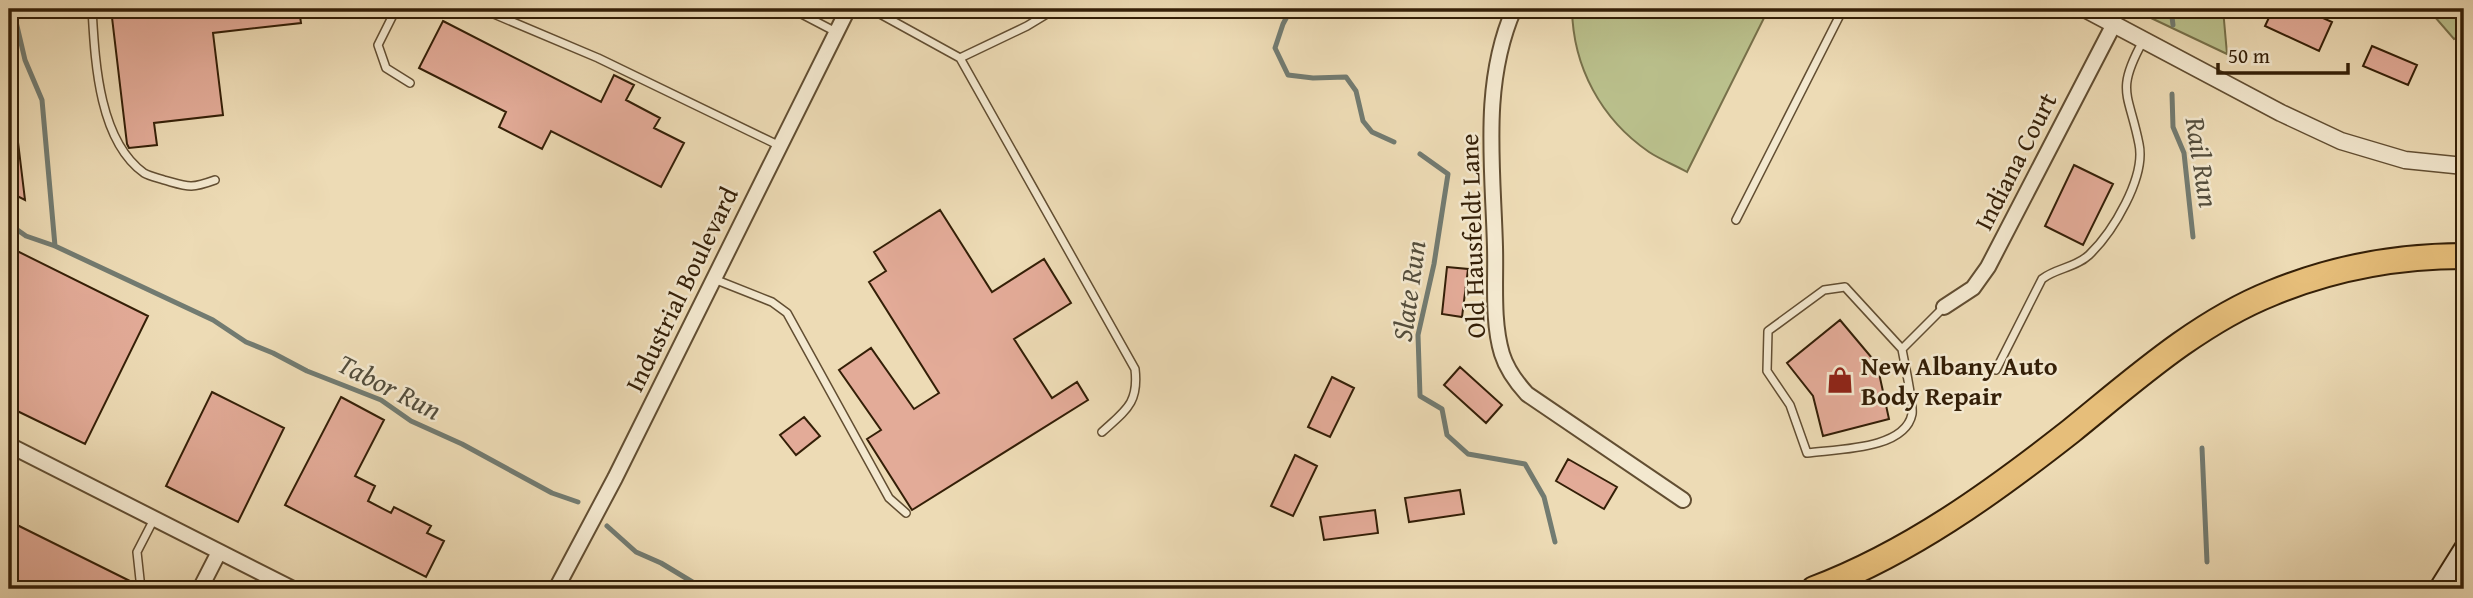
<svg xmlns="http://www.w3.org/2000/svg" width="2473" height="598" font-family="'Gentium Book Plus',serif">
	<rect width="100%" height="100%" fill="#eddbb5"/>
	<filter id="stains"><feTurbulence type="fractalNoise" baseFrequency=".00286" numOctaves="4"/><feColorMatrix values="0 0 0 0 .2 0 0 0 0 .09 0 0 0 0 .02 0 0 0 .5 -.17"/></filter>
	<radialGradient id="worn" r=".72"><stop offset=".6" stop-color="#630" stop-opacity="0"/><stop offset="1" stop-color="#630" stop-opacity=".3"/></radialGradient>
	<path fill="#bac08c" stroke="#77704a" stroke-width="2" d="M1572,9H1766L1767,12L1687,172C1675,165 1661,160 1649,152C1601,119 1573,67 1572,9Z
		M2132,9H2223L2227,54Z
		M2428,9H2464V34L2454,39Z"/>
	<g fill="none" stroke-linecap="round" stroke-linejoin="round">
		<path stroke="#727b71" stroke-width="5" d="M13,9L25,60L42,100L55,246
			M1291,9L1283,24L1275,48L1288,75L1313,78L1346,77L1356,91L1363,121L1372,132L1394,142
			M2171,9L2173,25
			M2172,94L2173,127L2184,153L2193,237
			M1420,154L1448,174L1434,264L1418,335L1420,396L1442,409L1447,435L1468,454L1525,464L1544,497L1555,542
			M9,224L26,236L55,246L213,320L246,342L273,353L307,371L381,400L411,421L462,444L552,493L578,502
			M2202,448L2207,562
			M607,526L636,552L661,563L704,589"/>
	</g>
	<path fill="#e3ab98" stroke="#341f07" stroke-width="2" d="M111,9H299L301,23L213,33L223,115L154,123L157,145L129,148L127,144Z
		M2273,9H2303L2332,22L2319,51L2265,26Z
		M443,21L601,102L614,75L634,85L626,100L660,118L654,128L684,143L661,187L551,131L542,149L499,127L506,112L419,68Z
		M2372,46L2417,65L2408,85L2363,66Z
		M18,142L25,200L9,192V143Z
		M2074,165L2113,184L2083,245L2045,226Z
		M940,210L992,292L1044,259L1071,303L1014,339L1052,398L1077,382L1088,400L912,510L867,439L881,430L839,370L871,348L914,409L939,393L869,282L886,271L874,252Z
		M9,247L148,316L85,444L9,407Z
		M1447,267L1468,269L1462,317L1442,314Z
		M1840,320L1877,364L1889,419L1823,436L1813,396L1787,363Z
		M1460,367L1502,405L1486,423L1444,385Z
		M1332,377L1354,388L1330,437L1308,427Z
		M212,392L284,428L238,522L166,486Z
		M341,397L384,420L355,476L375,486L368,501L391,513L394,507L431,526L427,533L444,541L426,577L285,505Z
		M804,417L820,436L796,455L780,435Z
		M1295,455L1317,466L1293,516L1271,506Z
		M1568,459L1617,487L1604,509L1556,481Z
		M1460,490L1464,514L1409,522L1405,498Z
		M1375,510L1378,533L1324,540L1320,517Z
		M9,521L134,583L135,589H9Z"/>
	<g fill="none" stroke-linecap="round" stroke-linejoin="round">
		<defs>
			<path id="service" d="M92,9C95,59 98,140 144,173C149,176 158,178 164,180C189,187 190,189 215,180
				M396,9L378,45L386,68L410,83
				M482,9L598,58L780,146
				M792,9L836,32
				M871,9L960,58L1135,369C1139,403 1126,410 1102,432
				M960,58L1027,26L1055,9
				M1736,220L1843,9
				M714,279L772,302L787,313L889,498L906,513
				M1902,349C1904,361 1914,405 1912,414C1905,450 1836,449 1807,453L1790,405L1767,371L1768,331L1824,290L1845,287L1902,349L1944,307
				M1996,370L2042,279C2056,268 2075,268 2089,255C2113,232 2146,177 2139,144C2129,93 2115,92 2143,41
				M141,589L137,552L154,519"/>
			<path id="minor" d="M1514,9C1481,84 1493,167 1495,247C1496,281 1492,321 1502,354C1507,370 1516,382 1527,394L1683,500
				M1944,307L1973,288L1988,267L2114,24
				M9,445L293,589
				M200,589L219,552
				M556,589L615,478L848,9"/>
			<path id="tertiary" d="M2085,9L2281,113L2341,141L2405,160L2464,166"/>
			<path id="secondary" d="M2439,589L2464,549"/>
			<path id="motorway" d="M1814,589C1909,553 1992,493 2071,431C2134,380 2197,323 2272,293C2335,267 2397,256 2464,256"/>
		</defs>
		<use href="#service" stroke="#624e32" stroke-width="10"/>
		<use href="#minor" stroke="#624e32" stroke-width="18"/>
		<use href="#tertiary" stroke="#624e32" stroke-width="19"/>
		<use href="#secondary" stroke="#341f07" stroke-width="23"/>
		<use href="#motorway" stroke="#341f07" stroke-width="28"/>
		<use href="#service" stroke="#f3e8cf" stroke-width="7"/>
		<use href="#minor" stroke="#f3e8cf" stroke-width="14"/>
		<use href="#tertiary" stroke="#f3e8cf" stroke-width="16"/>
		<use href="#secondary" stroke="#f3e8cf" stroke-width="19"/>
		<use href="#motorway" stroke="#e6be7a" stroke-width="24"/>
	</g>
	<defs>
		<symbol id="shop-bare" viewBox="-9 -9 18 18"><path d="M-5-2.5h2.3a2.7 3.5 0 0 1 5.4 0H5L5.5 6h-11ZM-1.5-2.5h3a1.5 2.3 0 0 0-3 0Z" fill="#8f2418" stroke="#f3e8cf" stroke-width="2.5" paint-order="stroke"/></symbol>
	</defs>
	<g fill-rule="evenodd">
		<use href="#shop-bare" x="1821" y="361" width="38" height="38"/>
	</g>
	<g text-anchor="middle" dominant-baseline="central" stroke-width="5" stroke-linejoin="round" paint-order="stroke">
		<g font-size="26" fill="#341f07" stroke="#f3e8cf">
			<text transform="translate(2015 161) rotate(-63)">Indiana Court</text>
			<text transform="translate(1472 236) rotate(-92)">Old Hausfeldt Lane</text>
			<text transform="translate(681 289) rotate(-64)">Industrial Boulevard</text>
		</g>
		<g font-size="26" font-weight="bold" fill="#341f07" stroke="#f3e8cf" text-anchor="start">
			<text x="1861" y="365">New Albany Auto<tspan x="1861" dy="30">Body Repair</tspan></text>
		</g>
		<g font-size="28" font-style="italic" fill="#534d3c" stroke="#f3e8cf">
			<text transform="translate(2203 162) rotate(81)">Rail Run</text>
			<text transform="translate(1408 291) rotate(-82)">Slate Run</text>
			<text transform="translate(390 386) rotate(27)">Tabor Run</text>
		</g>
	</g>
	<rect width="2473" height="598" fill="none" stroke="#eddbb5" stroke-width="35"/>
	<rect x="10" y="10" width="2452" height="577" fill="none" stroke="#341f07" stroke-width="3.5"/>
	<rect x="18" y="18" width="2438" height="563" fill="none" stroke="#341f07" stroke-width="2"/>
	<path d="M2218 63v10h130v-10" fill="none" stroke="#341f07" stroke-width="3.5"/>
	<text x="2228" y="63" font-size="21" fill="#341f07" stroke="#f3e8cf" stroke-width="5" paint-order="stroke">50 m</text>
	<rect width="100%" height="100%" filter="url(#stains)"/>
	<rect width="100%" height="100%" fill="url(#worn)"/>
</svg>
